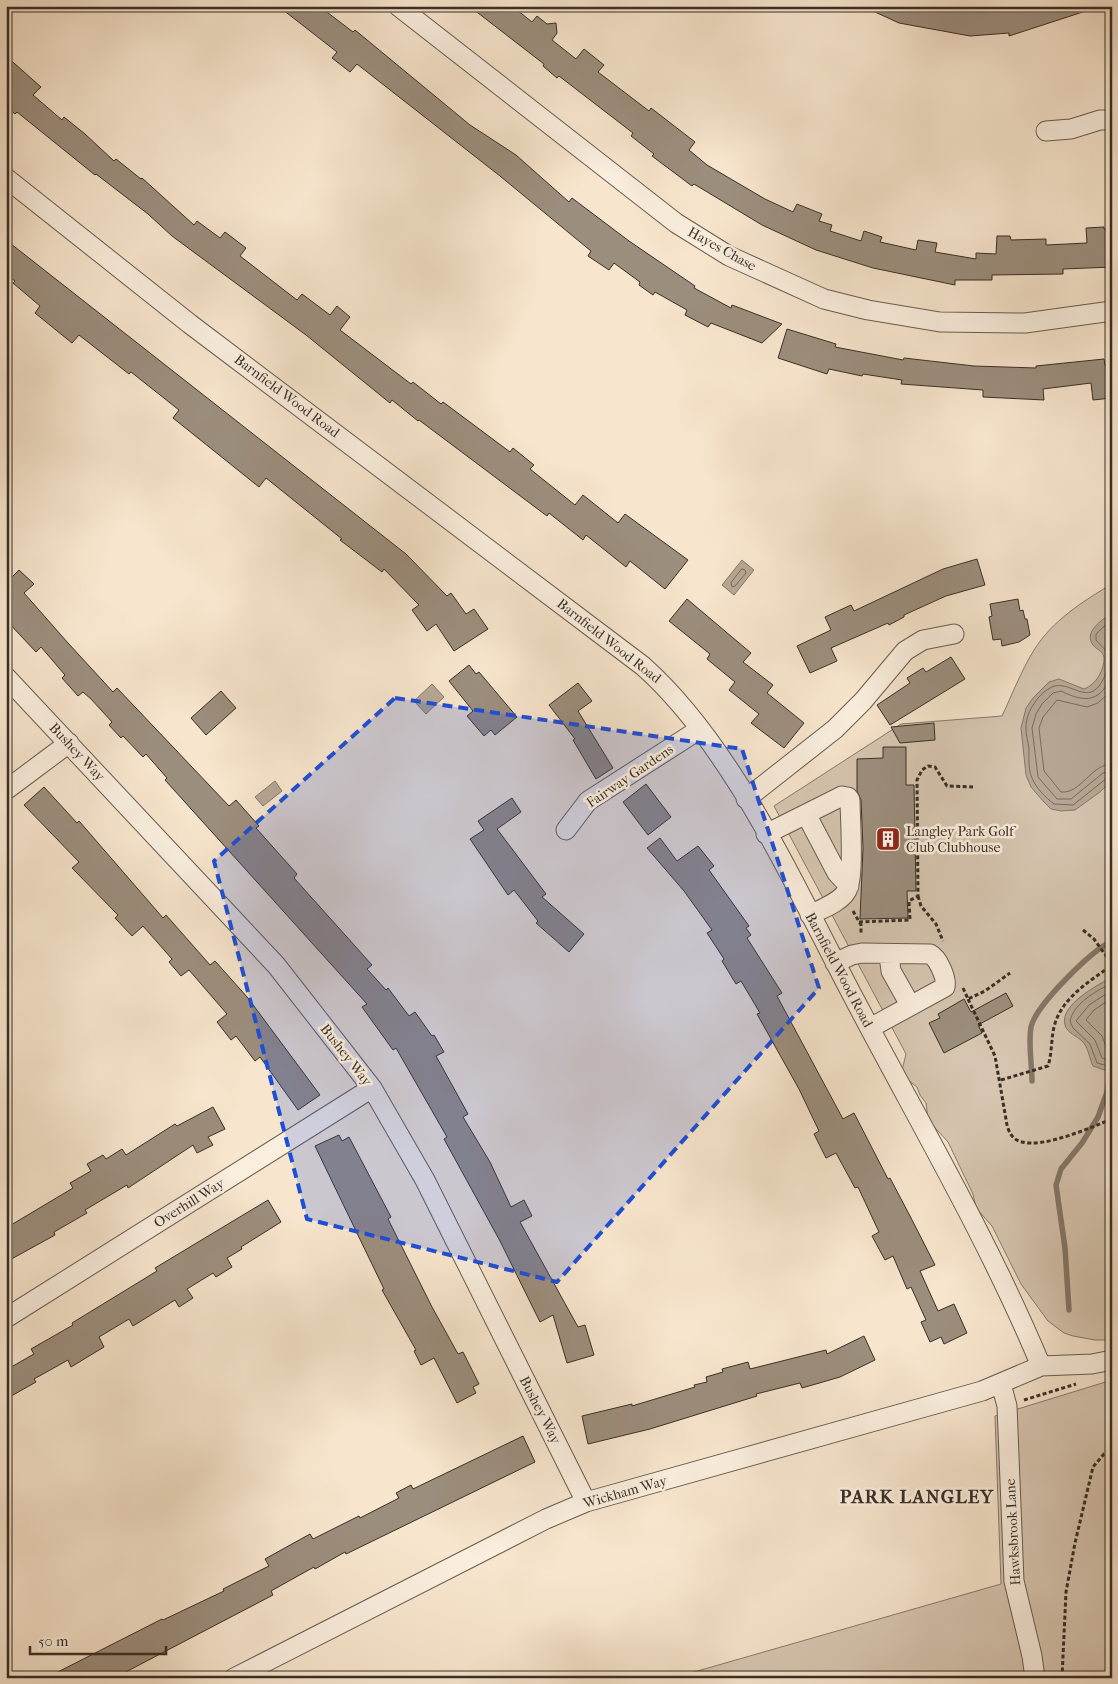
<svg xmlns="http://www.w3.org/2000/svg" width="1118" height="1684" font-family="'IM FELL French Canon',serif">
	<rect width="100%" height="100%" fill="#f7e5cd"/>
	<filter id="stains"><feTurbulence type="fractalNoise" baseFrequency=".004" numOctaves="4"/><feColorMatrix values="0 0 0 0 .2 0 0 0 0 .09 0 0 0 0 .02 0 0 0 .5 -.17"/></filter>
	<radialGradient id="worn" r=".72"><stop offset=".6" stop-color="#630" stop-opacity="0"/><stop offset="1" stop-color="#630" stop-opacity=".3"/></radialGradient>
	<path fill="#d7c6b1" stroke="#887a6c" d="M1112,584V1340H1095L1073,1336L1064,1333L1048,1321L1021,1284L992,1226L976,1208L973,1194L948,1142L928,1120L926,1103L920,1095L917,1087L908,1080L902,1070L906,1054L774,806L901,724L1002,716C1012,695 1021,671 1034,650C1052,621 1083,601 1112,584Z
		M1112,1380V1678H673L1001,1584L995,1416Z"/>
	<path fill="#b6a794" stroke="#847768" d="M742,560L754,570L734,595L722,585Z
		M1112,612V780L1100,792L1075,810L1061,811L1051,809L1043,801L1031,787L1026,775L1021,728L1026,708L1033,698L1049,682L1059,679L1084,689C1096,685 1105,669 1104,657C1102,650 1097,650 1093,645C1083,631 1103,620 1112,612Z
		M432,684L444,697L426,714L414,701Z
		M275,781L282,791L263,806L255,797Z
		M1112,977V1071L1110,1072L1093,1066C1089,1058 1089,1048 1082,1041C1077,1036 1067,1033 1065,1025C1059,1005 1098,985 1112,977Z"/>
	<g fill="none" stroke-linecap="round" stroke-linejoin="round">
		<path stroke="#786b5d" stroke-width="1" d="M742,569L745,570L746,573L735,586L732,587L731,583Z
			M1112,619L1096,634V640C1108,654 1113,653 1106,673C1090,714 1070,676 1050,688C1037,695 1025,714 1026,729C1026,735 1028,742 1029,748C1029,758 1028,769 1032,778C1036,788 1045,797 1054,804L1073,805L1107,778L1112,777
			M1112,674C1101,703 1085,703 1061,691L1053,693L1042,704L1036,714L1032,728L1038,777L1057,799H1071L1103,773L1112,771
			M1112,690L1098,703L1087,707L1057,700L1043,717L1039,728L1044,771L1061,792C1081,794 1091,764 1112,764
			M1112,983C1096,991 1074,1003 1070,1021L1073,1028L1090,1044L1097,1063L1112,1067
			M1112,990L1089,1005L1076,1021L1095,1040L1102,1058L1112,1061
			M1112,998L1094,1010L1086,1020L1102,1036L1108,1052L1112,1053"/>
		<path stroke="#847768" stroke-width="5.5" d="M1032,1081C1032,1064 1028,1044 1031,1027C1036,1005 1091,951 1112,941
			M1069,1310L1065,1248L1056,1185L1061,1169L1082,1143L1098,1117L1107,1092L1110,1072"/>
	</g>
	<path fill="#9c8e7d" stroke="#392f26" d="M278,6H319L353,32L355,30L470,125L516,155L569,202L572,198L629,241L695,286L694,288L731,308L732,305L782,324L762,343L711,323L708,327L685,315L687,310L655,292L653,295L639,285L640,282L614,263L609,270L588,256L591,251L500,176L357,64L350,72L332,58L337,52Z
		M469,6H512L532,22L537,16L547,24L556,23L557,33L552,40L576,59L584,49L604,65L598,72L649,111L651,108L695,142L689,150L707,165L765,199L793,212L797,204L822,214L819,221L832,225L830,231L861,241L864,231L882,237L880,242L916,250L918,240L937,243L935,252L976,259V253L996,254L997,236H1010L1011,240L1046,239V245L1087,243L1086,228L1104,227V229H1112V267L1063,269V274L992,275V280H955V285L873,268L816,250L762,225L694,184L692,186L652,156L654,154L631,136L633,133L559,76L557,78L543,66L544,64Z
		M862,6H941L961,10L1007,6H1091L1092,9L1009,36V33L970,36L899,23Z
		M6,56L41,87L33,95L62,120L64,117L85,134L114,161L116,159L141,179L142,178L194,225L197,221L220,238L225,232L246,248L240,256L297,300L302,294L330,315L337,306L350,317L340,330L411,384L413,382L441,404L443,402L510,452L513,448L534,465L530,469L575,505L583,495L618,523L625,514L688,560L665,589L630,561L626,567L586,535L583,540L549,513L547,516L419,420L418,421L392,400L390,403L306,335L172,236L148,214L96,174L95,175L17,112L15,114L6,106Z
		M6,240L406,554L447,596L451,593L466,614L474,609L488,629L454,651L436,624L427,631L412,610L419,605L384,569L382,572L340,540L342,539L266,478L259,487L173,418L179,410L131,372L129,374L79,335L72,343L35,313L40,306L13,283L15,281L6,274Z
		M787,329L836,344L835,347L903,360L904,358L974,366L1036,368V366L1104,359L1105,365L1112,364V398L1093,400L1091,383L1043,389L1044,400L983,397V390L901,384L902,380L863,374L862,376L829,369L827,374L778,358Z
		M977,559L985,585L946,596L904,615V617L889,625L888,623L831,648L837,661L810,673L797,646L831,630L825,617L851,605L854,611L943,569Z
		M19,570L34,584L24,593L68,643L113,692L117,688L229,806L236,800L259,826L256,828L297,874L294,878L372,965L367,969L386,990L388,988L409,1016L415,1012L432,1036L434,1035L444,1052L436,1056L468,1114L463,1117L490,1162L511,1207L524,1200L532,1216L520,1222L578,1327L585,1325L594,1355L567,1363L553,1315L540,1322L500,1241L444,1139L447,1137L396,1048L393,1050L362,1007L367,1004L165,780L167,778L146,754L143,757L123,736L121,738L109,725L112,722L91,699L83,692L78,696L62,678L65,675L41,647L36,652L6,620V583Z
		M687,599L751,653L743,662L773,685L767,693L804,723L784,748L751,723L759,714L729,690L735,682L707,659L710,654L669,621Z
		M1018,599L1020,611L1023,610L1025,619H1027L1030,635L1019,642L1002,646L1001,639L993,640L989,617L992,616L990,604Z
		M951,657L965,679L890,725L877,705L910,683L907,678L923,668L926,672Z
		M469,665L476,674L479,672L517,717L495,735L491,730L484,736L467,716L473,711L449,681Z
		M578,683L592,701L578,711L613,768L596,779L573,740L575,739L549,705Z
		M221,691L236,708L206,735L191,718Z
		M934,723L935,740L900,743L891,727Z
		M883,747H906V785H914L916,891H907L908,918L860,919L863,848L861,800L857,791V759L883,758Z
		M646,784L671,817L648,835L623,802Z
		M44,787L77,823L79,821L163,918L166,915L210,965L215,961L248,998L320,1095L298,1110L260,1057L255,1061L236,1036L231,1040L217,1022L227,1014L189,970L181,976L169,962L172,959L143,926L132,936L115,918L118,915L72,868L79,862L24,805Z
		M512,798L521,812L497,829L546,894L542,897L584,934L569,952L536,923L538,921L514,890L508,895L470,839L484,830L478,821Z
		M660,838L677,861L698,846L714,866L709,870L749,926L746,928L751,935L747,938L782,993L777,996L843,1119L854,1113L888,1179L890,1178L910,1216L935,1265L920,1271L938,1311L954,1304L967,1333L944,1344L941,1337L930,1342L921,1322L926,1320L911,1287L907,1289L893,1256L885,1260L872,1236L879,1232L858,1187L855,1188L836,1153L826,1158L814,1134L819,1131L799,1089L757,1014L760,1013L741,981L736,984L722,961L724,959L707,933L712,930L684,891L647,848Z
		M1006,993L1013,1006L978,1025L982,1033L944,1053L929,1023L940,1018L938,1014L964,999L971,1012Z
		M213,1107L225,1129L208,1137L213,1145L197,1153L193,1145L128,1188L127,1185L85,1210L87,1213L54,1232L55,1235L6,1262V1228L73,1188L70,1183L91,1171L87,1164L103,1155L106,1159L122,1149L126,1155L175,1124L177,1126Z
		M339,1135L342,1141L349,1137L391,1217L388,1219L432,1307L458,1354L463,1352L479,1384L473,1387L476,1393L457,1403L434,1358L421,1365L414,1351L416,1350L382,1290L384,1289L315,1146Z
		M268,1200L281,1222L241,1247L242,1249L227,1258L232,1267L216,1277L213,1273L187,1289L193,1298L179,1307L175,1300L133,1326L129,1319L99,1337L104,1347L71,1367L68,1360L34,1379L36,1382L6,1399V1370L34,1354L31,1349L73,1325L72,1323L157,1271L155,1268Z
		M864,1336L875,1360L840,1377L802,1388L800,1383L756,1394L757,1396L650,1429L588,1444L582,1416L632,1404V1406L695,1387L694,1385L707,1382L706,1377L723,1372L722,1369L748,1362L750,1369L826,1350L827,1354Z
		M523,1436L535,1462L346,1554L345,1552L315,1569L314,1567L271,1591L273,1595L118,1676L114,1678H46L162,1619L163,1620L224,1591L223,1589L269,1566L265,1559L310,1534L313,1539L359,1516L360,1518L399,1498L396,1493L411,1485L413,1489Z"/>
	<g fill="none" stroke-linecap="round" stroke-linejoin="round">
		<defs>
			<path id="minor" d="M398,6L676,223L729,256L824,299L868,310L940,322L1025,323L1112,311
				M1046,131L1071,129L1100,120H1112
				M6,178L190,324L643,666C736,749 798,894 857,1004C920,1124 989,1241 1041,1366
				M6,677L276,965L372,1088L425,1180L586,1502
				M6,790L69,743
				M746,799L835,729L863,701L905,651L923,640L954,634
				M806,814L837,873L849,886
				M566,830L588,801L700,729
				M766,834L842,796L848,797L850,800C850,818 855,880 846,892C839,903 821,909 810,915
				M889,955L891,971L909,1003L913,1004
				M835,963L852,955L862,953L930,954C938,958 947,978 945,987L870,1028
				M6,1318L372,1088
				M1001,1384L1007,1406L1014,1581L1032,1656L1035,1678
				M234,1678L546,1519L586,1502L982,1391L1041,1366L1092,1364L1112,1360"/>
		</defs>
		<use href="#minor" stroke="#685c50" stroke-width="21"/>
		<path stroke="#392f26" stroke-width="3" stroke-dasharray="4 2.5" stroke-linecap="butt" d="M918,896L921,906L936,924L943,941
			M853,911L861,925V935
			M859,922L910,920L909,901L918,896L917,780L922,770L928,766L935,767L947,786L973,787
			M1083,930L1094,939L1112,964
			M963,988L968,999L985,991L1010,973
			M968,999L995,1056L1007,1125C1009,1133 1013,1140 1022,1142C1044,1148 1090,1128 1112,1119
			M1001,1080L1048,1066C1052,1054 1051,1040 1054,1027C1061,998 1089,982 1112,965
			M1024,1400L1076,1384
			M1062,1678L1066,1592L1075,1543L1093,1467L1104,1454L1112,1450"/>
		<use href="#minor" stroke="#faeede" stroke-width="19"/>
	</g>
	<path fill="#1d4ed8" fill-opacity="0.2" stroke="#1d4ed8" stroke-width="4" stroke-dasharray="10 6" stroke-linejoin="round" d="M395,698L742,749L819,988L557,1282L307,1219L214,861Z"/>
	<defs>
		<symbol id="building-square" viewBox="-11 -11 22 22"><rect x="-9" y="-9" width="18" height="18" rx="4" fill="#8f2418" stroke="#faeede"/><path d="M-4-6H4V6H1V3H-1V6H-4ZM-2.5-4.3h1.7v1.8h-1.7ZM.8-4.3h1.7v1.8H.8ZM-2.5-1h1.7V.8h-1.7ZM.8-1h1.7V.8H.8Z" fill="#fff"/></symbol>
	</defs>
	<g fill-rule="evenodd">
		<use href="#building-square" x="874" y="825" width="28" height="28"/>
	</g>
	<g text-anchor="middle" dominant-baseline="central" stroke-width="5" stroke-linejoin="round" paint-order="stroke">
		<g font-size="14" fill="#392f26" stroke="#faeede">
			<text transform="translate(722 249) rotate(29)">Hayes Chase</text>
			<text transform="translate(287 396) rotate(37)">Barnfield Wood Road</text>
			<text transform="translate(609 641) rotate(38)">Barnfield Wood Road</text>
			<text transform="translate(77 752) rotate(47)">Bushey Way</text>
			<text transform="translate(630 776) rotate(-34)">Fairway Gardens</text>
			<text transform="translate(839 970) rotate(62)">Barnfield Wood Road</text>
			<text transform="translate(346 1055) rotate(52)">Bushey Way</text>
			<text transform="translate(189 1203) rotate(-32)">Overhill Way</text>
			<text transform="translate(540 1410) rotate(63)">Bushey Way</text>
			<text transform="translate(625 1492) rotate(-16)">Wickham Way</text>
			<text transform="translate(1013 1532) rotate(-93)">Hawksbrook Lane</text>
		</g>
		<g font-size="14" fill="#392f26" stroke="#faeede" text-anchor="start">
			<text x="906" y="831">Langley Park Golf<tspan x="906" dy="16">Club Clubhouse</tspan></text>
		</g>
		<g font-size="19" font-weight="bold" letter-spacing="1" fill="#392f26" stroke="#faeede">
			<text x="917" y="1497">PARK LANGLEY</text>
		</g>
	</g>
	<rect width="1118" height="1684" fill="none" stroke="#f7e5cd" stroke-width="25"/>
	<rect x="8" y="8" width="1103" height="1669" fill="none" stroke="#392f26" stroke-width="2.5"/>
	<rect x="12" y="12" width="1093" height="1659" fill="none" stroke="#392f26"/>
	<path d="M30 1646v8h136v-8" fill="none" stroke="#392f26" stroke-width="2.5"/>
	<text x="38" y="1646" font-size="15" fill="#392f26" stroke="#faeede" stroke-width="4" paint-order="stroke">50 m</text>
	<rect width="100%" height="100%" filter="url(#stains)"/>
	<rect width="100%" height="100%" fill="url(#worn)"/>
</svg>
